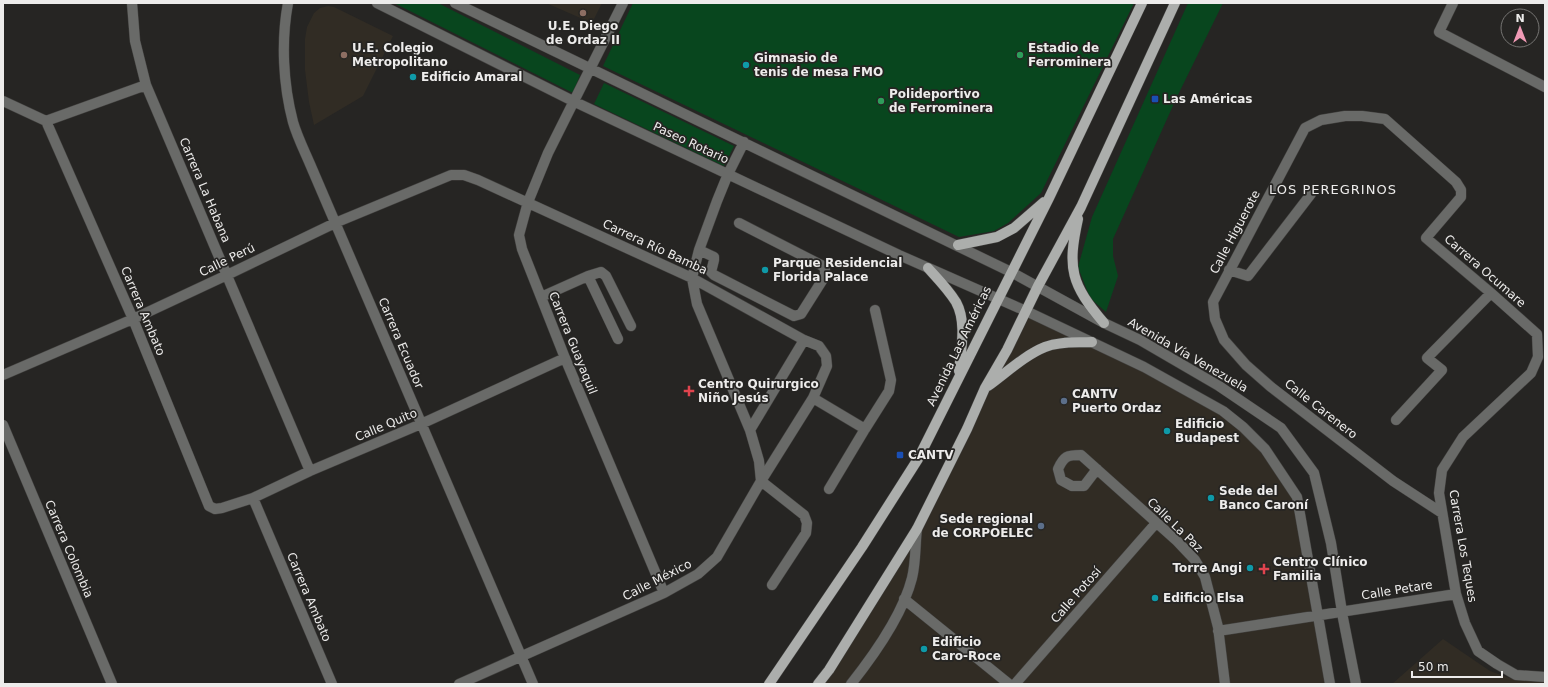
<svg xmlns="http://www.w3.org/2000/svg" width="1548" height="687" font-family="'DejaVu Sans',sans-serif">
	<rect width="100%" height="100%" fill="#262523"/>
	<path fill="#312c24" d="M546,3H602L592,23Z
		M328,6L334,7L393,36L363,96L314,125L309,102L305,70V39L307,27L314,13L320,8Z
		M1026,311L1144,367L1243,427L1297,497L1331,684H818L917,529Z
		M1443,639L1490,671L1515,680L1545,682V684H1392Z"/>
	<path fill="#08461e" d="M394,3H438L580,75L573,93Z
		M633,3H1134L1041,193L1008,223L994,231L959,237L603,66Z
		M1188,3H1223L1176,99L1113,239V256L1118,276L1106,312L1090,298L1078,267L1092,217Z
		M604,83L734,146L724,166L594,104Z"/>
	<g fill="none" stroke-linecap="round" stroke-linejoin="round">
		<defs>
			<path id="minor" d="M132,3L135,41L146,85L310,471
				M288,3C281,41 283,84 293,122C297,136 304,150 310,164L533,684
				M377,3L573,101L899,255L1026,311L1144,367L1223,411L1243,427L1265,449L1297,497L1330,684
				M455,3L1011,272L1104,323L1140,340L1219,386L1281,428L1314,473L1331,543L1343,618L1356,684
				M623,3L548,153L528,202L519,235L522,249L565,358L664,593
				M1453,3L1439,32L1545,87
				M3,101L46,121L146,85
				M46,121L133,319L209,506L215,509L222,508L253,498L310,471L421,424L565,358
				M744,142L728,174L717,201L699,250L692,278L697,304L750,430L759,461L761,481L804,515L807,523L806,533L772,585
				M699,250L714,257V260L711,272L714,275L794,316L801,314L825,276V270L823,266L739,223
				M1229,270L1248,276L1311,194
				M588,276L618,339
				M541,297L588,276L601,272L606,276L631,326
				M3,375L133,319L227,275L335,223L451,175H464L478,180L692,278L804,340L819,346L826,356L827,366L813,398L761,481L717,557L698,574L664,593L459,684
				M813,398L865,429L889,391L891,380L875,310
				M1396,420L1442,370L1427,358L1491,293
				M3,425L112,684
				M750,430L804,340
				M1097,469L1084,486H1072L1061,480L1058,469C1064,456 1067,455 1081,455L1177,541L1195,560L1205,577L1212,604L1218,627L1225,684
				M829,489L865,429
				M253,498L332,684
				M1442,513L1393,481L1271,387L1246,365L1224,340L1215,319L1213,302L1305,128L1321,120L1345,116H1362L1385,119L1456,182L1461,190V197L1426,238L1491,293L1537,334L1538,357L1531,373L1463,437L1442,470L1439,493L1456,594L1465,623L1478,651L1497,664L1516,675L1545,677
				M904,599L1009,684
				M1218,631L1456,594
				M851,684C874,655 903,614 912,578C916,562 915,545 917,529
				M1015,684L1156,523"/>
			<path id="major" d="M1078,219C1067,269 1071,284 1104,323
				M958,245L997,237L1014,228L1044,202
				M928,268C938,279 948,289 956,302C967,322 961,349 959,371
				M988,386C1006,373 1025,355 1045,347C1060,341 1077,343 1092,342
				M769,684L862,547L918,459L1049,198L1142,3
				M818,684L829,670L917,529L967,429L985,388L1007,350L1038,286L1081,207L1175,3"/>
		</defs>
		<use href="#minor" stroke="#42413f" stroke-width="11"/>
		<use href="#major" stroke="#42413f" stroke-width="11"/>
		<use href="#minor" stroke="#696a68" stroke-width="10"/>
		<use href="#major" stroke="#acaeac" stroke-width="10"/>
	</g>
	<g fill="#8d6e63" stroke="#262523" stroke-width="1.5">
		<circle cx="583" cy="13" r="4"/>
		<circle cx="344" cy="55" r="4"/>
	</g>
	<g fill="#2e9e5b" stroke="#262523" stroke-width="1.5">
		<circle cx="1020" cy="55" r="4"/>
		<circle cx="881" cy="101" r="4"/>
	</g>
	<g fill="#0f9aa8" stroke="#262523" stroke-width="1.5">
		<circle cx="746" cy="65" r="4"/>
		<circle cx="413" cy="77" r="4"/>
		<circle cx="765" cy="270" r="4"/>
		<circle cx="1167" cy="431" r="4"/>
		<circle cx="1211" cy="498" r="4"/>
		<circle cx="1250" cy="568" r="4"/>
		<circle cx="1155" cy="598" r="4"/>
		<circle cx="924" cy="649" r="4"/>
	</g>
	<g fill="#1a4fb4" stroke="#262523" stroke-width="1.5">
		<rect x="1151" y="95" width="8" height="8" rx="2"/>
		<rect x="896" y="451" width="8" height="8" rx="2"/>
	</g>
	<g fill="#e0444e" stroke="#262523" stroke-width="1.5">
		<path d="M687 385h4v4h4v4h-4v4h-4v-4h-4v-4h4z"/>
		<path d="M1262 563h4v4h4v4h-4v4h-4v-4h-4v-4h4z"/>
	</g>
	<g fill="#5c6f8a" stroke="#262523" stroke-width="1.5">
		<circle cx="1064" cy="401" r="4"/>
		<circle cx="1041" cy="526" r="4"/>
	</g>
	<g text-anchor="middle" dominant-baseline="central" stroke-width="3.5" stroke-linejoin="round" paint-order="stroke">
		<g font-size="12" font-weight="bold" fill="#edeceb" stroke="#262523" text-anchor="start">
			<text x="583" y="26" text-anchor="middle">U.E. Diego<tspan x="583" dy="14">de Ordaz II</tspan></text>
			<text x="352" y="48">U.E. Colegio<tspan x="352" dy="14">Metropolitano</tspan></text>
			<text x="1028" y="48">Estadio de<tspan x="1028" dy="14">Ferrominera</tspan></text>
			<text x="754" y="58">Gimnasio de<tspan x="754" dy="14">tenis de mesa FMO</tspan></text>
			<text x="421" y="77">Edificio Amaral</text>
			<text x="889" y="94">Polideportivo<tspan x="889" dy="14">de Ferrominera</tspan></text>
			<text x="1163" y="99">Las Américas</text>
			<text x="773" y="263">Parque Residencial<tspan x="773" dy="14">Florida Palace</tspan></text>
			<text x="698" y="384">Centro Quirurgico<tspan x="698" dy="14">Niño Jesús</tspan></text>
			<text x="1072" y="394">CANTV<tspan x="1072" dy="14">Puerto Ordaz</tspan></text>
			<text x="1175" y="424">Edificio<tspan x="1175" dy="14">Budapest</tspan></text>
			<text x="908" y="455">CANTV</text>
			<text x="1219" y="491">Sede del<tspan x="1219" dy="14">Banco Caroní</tspan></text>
			<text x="1033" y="519" text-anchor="end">Sede regional<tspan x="1033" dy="14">de CORPOELEC</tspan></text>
			<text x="1273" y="562">Centro Clínico<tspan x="1273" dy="14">Familia</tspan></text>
			<text x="1242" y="568" text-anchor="end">Torre Angi</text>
			<text x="1163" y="598">Edificio Elsa</text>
			<text x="932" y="642">Edificio<tspan x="932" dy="14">Caro-Roce</tspan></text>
		</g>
		<g font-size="12" fill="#edeceb" stroke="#262523">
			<text transform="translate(691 143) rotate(25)">Paseo Rotario</text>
			<text transform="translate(205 190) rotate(67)">Carrera La Habana</text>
			<text transform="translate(1235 232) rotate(-62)">Calle Higuerote</text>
			<text transform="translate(655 247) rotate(25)">Carrera Río Bamba</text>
			<text transform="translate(227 260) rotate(-26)">Calle Perú</text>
			<text transform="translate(1485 271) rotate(41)">Carrera Ocumare</text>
			<text transform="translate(143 311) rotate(67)">Carrera Ambato</text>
			<text transform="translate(401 343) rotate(67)">Carrera Ecuador</text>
			<text transform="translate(573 343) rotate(68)">Carrera Guayaquil</text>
			<text transform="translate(959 346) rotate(-64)">Avenida Las Américas</text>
			<text transform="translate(1188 355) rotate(30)">Avenida Vía Venezuela</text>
			<text transform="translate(1321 409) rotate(38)">Calle Carenero</text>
			<text transform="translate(386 425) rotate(-23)">Calle Quito</text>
			<text transform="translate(1175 525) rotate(44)">Calle La Paz</text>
			<text transform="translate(1463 546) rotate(80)">Carrera Los Teques</text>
			<text transform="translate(69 549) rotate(67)">Carrera Colombia</text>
			<text transform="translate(657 580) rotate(-27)">Calle México</text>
			<text transform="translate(1397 590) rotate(-9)">Calle Petare</text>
			<text transform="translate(1076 595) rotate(-49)">Calle Potosí</text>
			<text transform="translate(309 597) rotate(67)">Carrera Ambato</text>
		</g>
		<g font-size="13" letter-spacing="1" fill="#edeceb" stroke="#262523">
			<text x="1333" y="189">LOS PEREGRINOS</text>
		</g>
	</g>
	<rect width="1548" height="687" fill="none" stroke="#edeceb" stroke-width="8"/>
	<g transform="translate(1520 28)"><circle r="19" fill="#262523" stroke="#767573"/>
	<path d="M0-3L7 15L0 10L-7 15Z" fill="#f09ab5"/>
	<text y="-6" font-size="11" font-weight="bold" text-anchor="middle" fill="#edeceb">N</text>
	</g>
	<path d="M1412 671v6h90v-6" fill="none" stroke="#edeceb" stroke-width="2"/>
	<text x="1418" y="671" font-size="12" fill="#edeceb" stroke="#262523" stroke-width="3" paint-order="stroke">50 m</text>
</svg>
